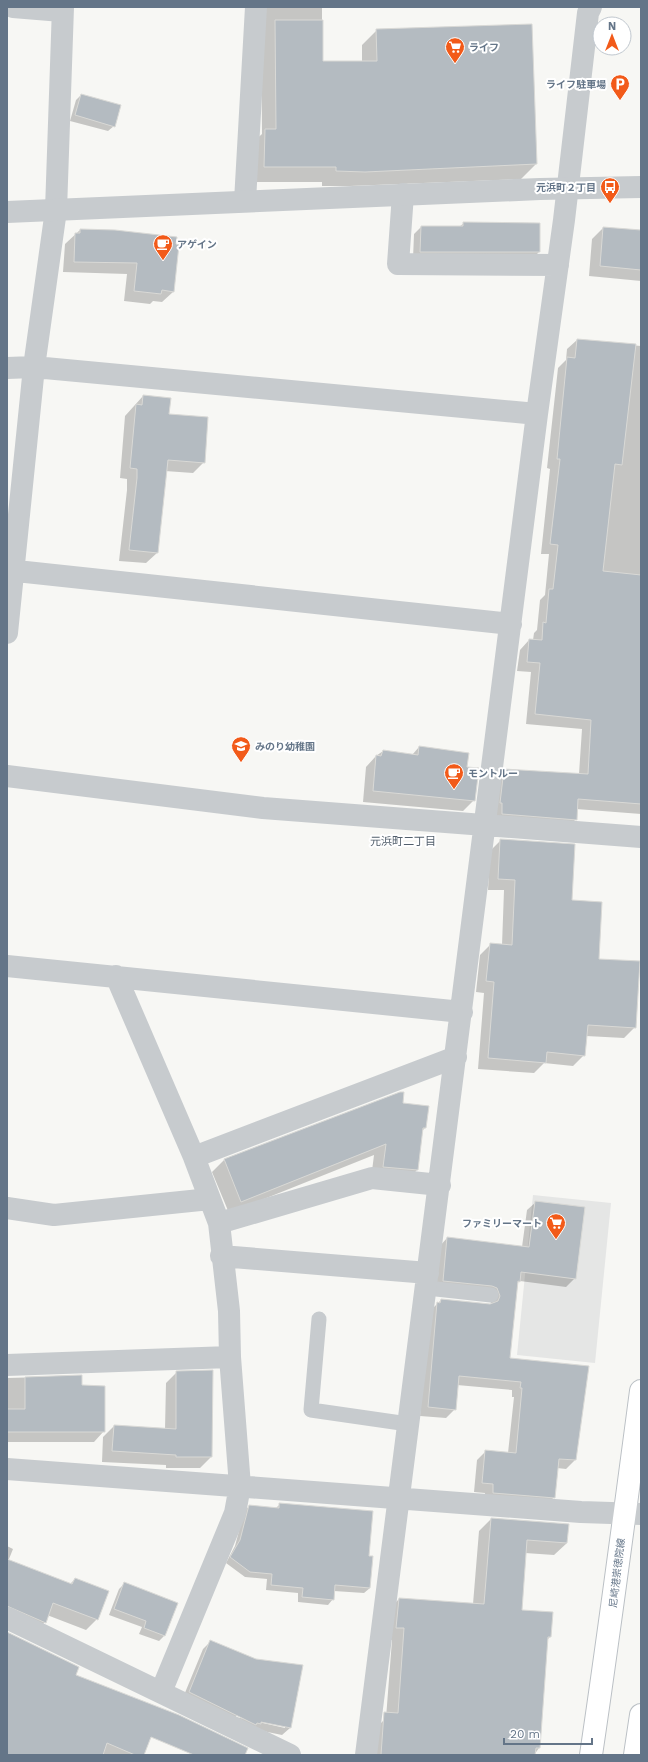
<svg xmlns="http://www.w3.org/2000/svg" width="648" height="1762" font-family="'Work Sans','Noto Sans JP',sans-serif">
	<rect width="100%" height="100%" fill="#f7f7f4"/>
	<path fill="#e5e6e5" d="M533,1195L611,1203L595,1363L517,1355Z"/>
	<path fill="#0003" fill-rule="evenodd" d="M258,7H322V62H362V45L377,30L536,164L521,179L350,186H322V182H250V145L262,134L261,10Z
		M81,95L114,126L108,131L70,121L76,100Z
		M464,223L539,252L532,259H413L414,234L421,227H459Z
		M603,228L641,231V281L589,276L592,239Z
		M80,230L115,231L173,292L162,302L153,301L150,304L124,301L127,274L63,272L65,244Z
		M577,340L641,346V814L576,809V819L566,829L492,823L495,780L505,770L579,774L582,729L526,724L531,672L517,671L520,650L529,640H533L534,633L537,630L540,600L545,595L549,554H541L550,469L547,468L558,368L566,360L567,349Z
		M143,396L168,415L204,462L193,473L165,471L157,553L146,563L119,561L127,490V479L120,478L125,416Z
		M419,747L466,768L474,800L463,811L363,802L366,767L376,756L383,751L412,755Z
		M501,840L571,901L598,960L635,1027L624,1038L586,1036L584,1055L573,1066L544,1063L534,1073L478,1069L484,993L476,992L480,955L491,944L502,945L504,890H488L490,851Z
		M401,1104L425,1128L421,1132L417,1170L405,1182L371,1179L374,1155L229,1213L212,1172L224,1160Z
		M536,1202L575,1278L566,1287L520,1281L516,1284L509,1359L575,1460L566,1469L557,1468L554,1497L546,1506L484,1501L485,1493L474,1492L477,1460L486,1451L508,1453L514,1397H512V1390L457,1385L455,1409L446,1418L420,1416L429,1312L441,1300L492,1305L488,1297L434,1289L439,1247L447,1238L522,1247L527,1210Z
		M177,1372L211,1457L200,1468H166V1465L102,1462L103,1437L114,1426L165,1429L166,1383Z
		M81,1376V1386L104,1431L94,1442H7V1378Z
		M280,1504L367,1556L370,1588L364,1593L334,1591L333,1599L328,1605L298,1602V1593L266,1590L267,1579L245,1577L226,1563L235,1546L244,1512L249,1506L275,1509Z
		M491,1519L567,1543L554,1555L525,1553L521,1611L552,1613L550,1637L547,1640L539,1748L534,1755H374L378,1726L386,1718L392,1640H385L387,1611L399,1599L473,1604L479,1531Z
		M7,1546L13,1549L7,1564Z
		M75,1579L97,1619L86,1630L47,1615L45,1622L34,1633L7,1620V1603L70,1584Z
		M125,1583L177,1604L164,1636L159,1641L139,1634L142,1627L109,1615L119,1589Z
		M7,1633L74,1675L143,1755H7Z
		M210,1642L256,1660L302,1666L290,1728L282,1735L234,1725L182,1700L203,1649ZM237,1715L285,1726V1728L236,1717Z"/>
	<path fill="#b4bbc1" stroke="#d9d9d6" d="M275,20H323V61H377L376,29L532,24L537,164L365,172L336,171V167H264L265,129H276Z
		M81,94L121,105L115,127L75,115Z
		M463,222L540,223V252H420L421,226H463Z
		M603,227L641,230V270L600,266Z
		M80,229L115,230L177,237L176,244L179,245L174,292L162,290L161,294L134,291L137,263L74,262L75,233H80Z
		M577,339L636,344L622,465L615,464L603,571L641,575V804L578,799L577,820L502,814V803H500L504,769L588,774L591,720L535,714L540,663L527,662L529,639L542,640L543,622L546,623L549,589H553L558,545L550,544L560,459H557L567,357L575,358Z
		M143,395L171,398L169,414L208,417L205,463L168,460L158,553L129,550L137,478V469L130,468L136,404L142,405Z
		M419,746L469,753L467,767L479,768L475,801L373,791L376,755L381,756L383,750L418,755Z
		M500,839L575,844L572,900L602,902L599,959L640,961L636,1028L588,1025L585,1056L547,1052L546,1063L488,1058L494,982L486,981L490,943L512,945L515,880L498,879Z
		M400,1092H404L403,1103L429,1106L426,1128H423L418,1170L383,1167L386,1144L241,1202L224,1159Z
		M535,1201L585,1207L576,1279L521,1272L520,1282L518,1281L510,1358L589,1366L576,1460L559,1459L555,1498L493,1493V1484L482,1483L485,1450L516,1453L522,1388H520L521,1382L459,1376L456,1410L428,1407L437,1302L440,1303L441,1299L490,1304L498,1301L500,1296L497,1288L492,1286L443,1281L447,1237L529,1247Z
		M213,1370L212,1457H176V1455L112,1451L114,1425L176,1429V1371Z
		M82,1375V1385L105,1386V1432H7V1409H25V1377Z
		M279,1503L373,1511L369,1556H373L370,1588L335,1585L334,1600L302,1597L303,1588L271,1585L272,1574L250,1572L230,1557L240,1540L249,1505L279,1508Z
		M491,1518L569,1524L567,1543L527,1540L522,1610L553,1612L551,1637H548L540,1748H536L535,1755H381L384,1712L398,1713L404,1628H396L399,1598L484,1604Z
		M7,1559L72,1584L75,1578L109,1591L98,1620L53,1603L46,1623L7,1606Z
		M124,1582L178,1603L165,1636L144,1628L146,1621L114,1609Z
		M7,1632L79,1667L76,1675L179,1715L248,1748L245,1755H194L151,1737L144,1755H135L107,1743L103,1755H7Z
		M210,1640L256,1659L303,1665L291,1728L261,1722V1724L257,1723L256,1725L189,1692Z"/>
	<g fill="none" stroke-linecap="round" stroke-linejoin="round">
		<defs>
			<path id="secondary" d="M591,1755C609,1634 625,1512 641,1391
				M635,1755L641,1715"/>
		</defs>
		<use href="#secondary" stroke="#bbc0c5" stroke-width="24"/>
		<path stroke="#c7cbce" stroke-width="15" d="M427,1288L491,1295
			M319,1319L311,1410L408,1424"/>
		<path stroke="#c7cbce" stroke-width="22" d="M13,7L62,11
			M403,194L398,264L558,265
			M245,201L256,7
			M7,368L34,367L537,414
			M7,570L511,624
			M7,633L34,367L56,210L63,7
			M7,776L263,808L641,837
			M7,966L462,1012
			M116,976L194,1157L219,1223L229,1311L230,1357L240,1486L235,1513L161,1692
			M194,1157L456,1057
			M7,1208L54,1215L210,1199
			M219,1223L372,1178L440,1185
			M221,1256L428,1273
			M7,1365L230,1357
			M7,1469L581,1512L641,1514
			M7,1618L290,1755
			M366,1755L537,414L564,220L588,13L591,7"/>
		<path stroke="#c7cbce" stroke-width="22" d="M7,212L540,189L641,187"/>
		<use href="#secondary" stroke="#fff" stroke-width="22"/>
	</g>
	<defs>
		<symbol id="supermarket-pin" viewBox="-11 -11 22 30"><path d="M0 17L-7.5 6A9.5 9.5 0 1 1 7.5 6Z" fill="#f25a19" stroke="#fff"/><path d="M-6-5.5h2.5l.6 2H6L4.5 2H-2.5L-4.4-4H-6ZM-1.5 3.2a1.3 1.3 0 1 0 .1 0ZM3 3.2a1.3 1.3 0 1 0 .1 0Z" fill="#fff"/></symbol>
		<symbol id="parking-pin" viewBox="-11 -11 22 30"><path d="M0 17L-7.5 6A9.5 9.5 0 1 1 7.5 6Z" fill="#f25a19" stroke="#fff"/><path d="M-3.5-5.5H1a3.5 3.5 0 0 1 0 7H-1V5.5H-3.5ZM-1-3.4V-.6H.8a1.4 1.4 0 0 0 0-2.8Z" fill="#fff"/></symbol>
		<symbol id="bus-pin" viewBox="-11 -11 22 30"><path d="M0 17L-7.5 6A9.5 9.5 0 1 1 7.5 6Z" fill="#f25a19" stroke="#fff"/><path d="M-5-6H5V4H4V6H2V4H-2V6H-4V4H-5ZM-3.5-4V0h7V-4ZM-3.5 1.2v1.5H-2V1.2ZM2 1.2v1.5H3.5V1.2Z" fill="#fff"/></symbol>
		<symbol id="cafe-pin" viewBox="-11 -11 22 30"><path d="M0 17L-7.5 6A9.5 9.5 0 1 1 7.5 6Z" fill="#f25a19" stroke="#fff"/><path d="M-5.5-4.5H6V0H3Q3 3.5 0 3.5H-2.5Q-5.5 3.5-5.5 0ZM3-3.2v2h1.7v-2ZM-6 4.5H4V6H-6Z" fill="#fff"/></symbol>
		<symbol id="school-pin" viewBox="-11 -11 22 30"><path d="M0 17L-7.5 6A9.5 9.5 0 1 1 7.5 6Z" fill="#f25a19" stroke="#fff"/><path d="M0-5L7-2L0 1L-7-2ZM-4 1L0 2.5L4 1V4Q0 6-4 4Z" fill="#fff"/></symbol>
	</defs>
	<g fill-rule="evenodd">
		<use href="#supermarket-pin" x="444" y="36" width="22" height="30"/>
		<use href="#parking-pin" x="609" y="73" width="22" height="30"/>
		<use href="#bus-pin" x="599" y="176" width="22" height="30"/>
		<use href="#cafe-pin" x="152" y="233" width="22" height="30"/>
		<use href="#school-pin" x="230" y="735" width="22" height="30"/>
		<use href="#cafe-pin" x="443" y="762" width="22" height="30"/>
		<use href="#supermarket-pin" x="545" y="1212" width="22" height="30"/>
	</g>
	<g text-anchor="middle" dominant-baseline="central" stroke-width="4" stroke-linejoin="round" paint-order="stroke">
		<g font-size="10" font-weight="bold" fill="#647588" stroke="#fff" text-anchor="start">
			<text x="469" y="47">ライフ</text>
			<text x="606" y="84" text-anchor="end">ライフ駐車場</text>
			<text x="596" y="187" text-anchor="end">元浜町２丁目</text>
			<text x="177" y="244">アゲイン</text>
			<text x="255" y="746">みのり幼稚園</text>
			<text x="468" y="773">モントルー</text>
			<text x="542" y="1223" text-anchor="end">ファミリーマート</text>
		</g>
		<g font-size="10" fill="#647588" stroke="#fff">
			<text transform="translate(617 1573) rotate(-83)">尼崎港崇徳院線</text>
		</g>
		<g font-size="11" fill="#525f6c" stroke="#fff">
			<text x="403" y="841">元浜町二丁目</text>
		</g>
	</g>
	<rect width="648" height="1762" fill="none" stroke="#647588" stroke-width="16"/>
	<g transform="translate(612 36)"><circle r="19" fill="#ffffff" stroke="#c1c8cf"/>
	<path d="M0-3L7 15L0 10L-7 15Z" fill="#f25a19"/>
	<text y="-6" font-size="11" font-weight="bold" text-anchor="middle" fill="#647588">N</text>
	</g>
	<path d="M504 1738v6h88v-6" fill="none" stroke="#647588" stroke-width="2"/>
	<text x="510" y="1738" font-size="12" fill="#647588" stroke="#ffffff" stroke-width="3" paint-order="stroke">20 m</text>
</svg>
